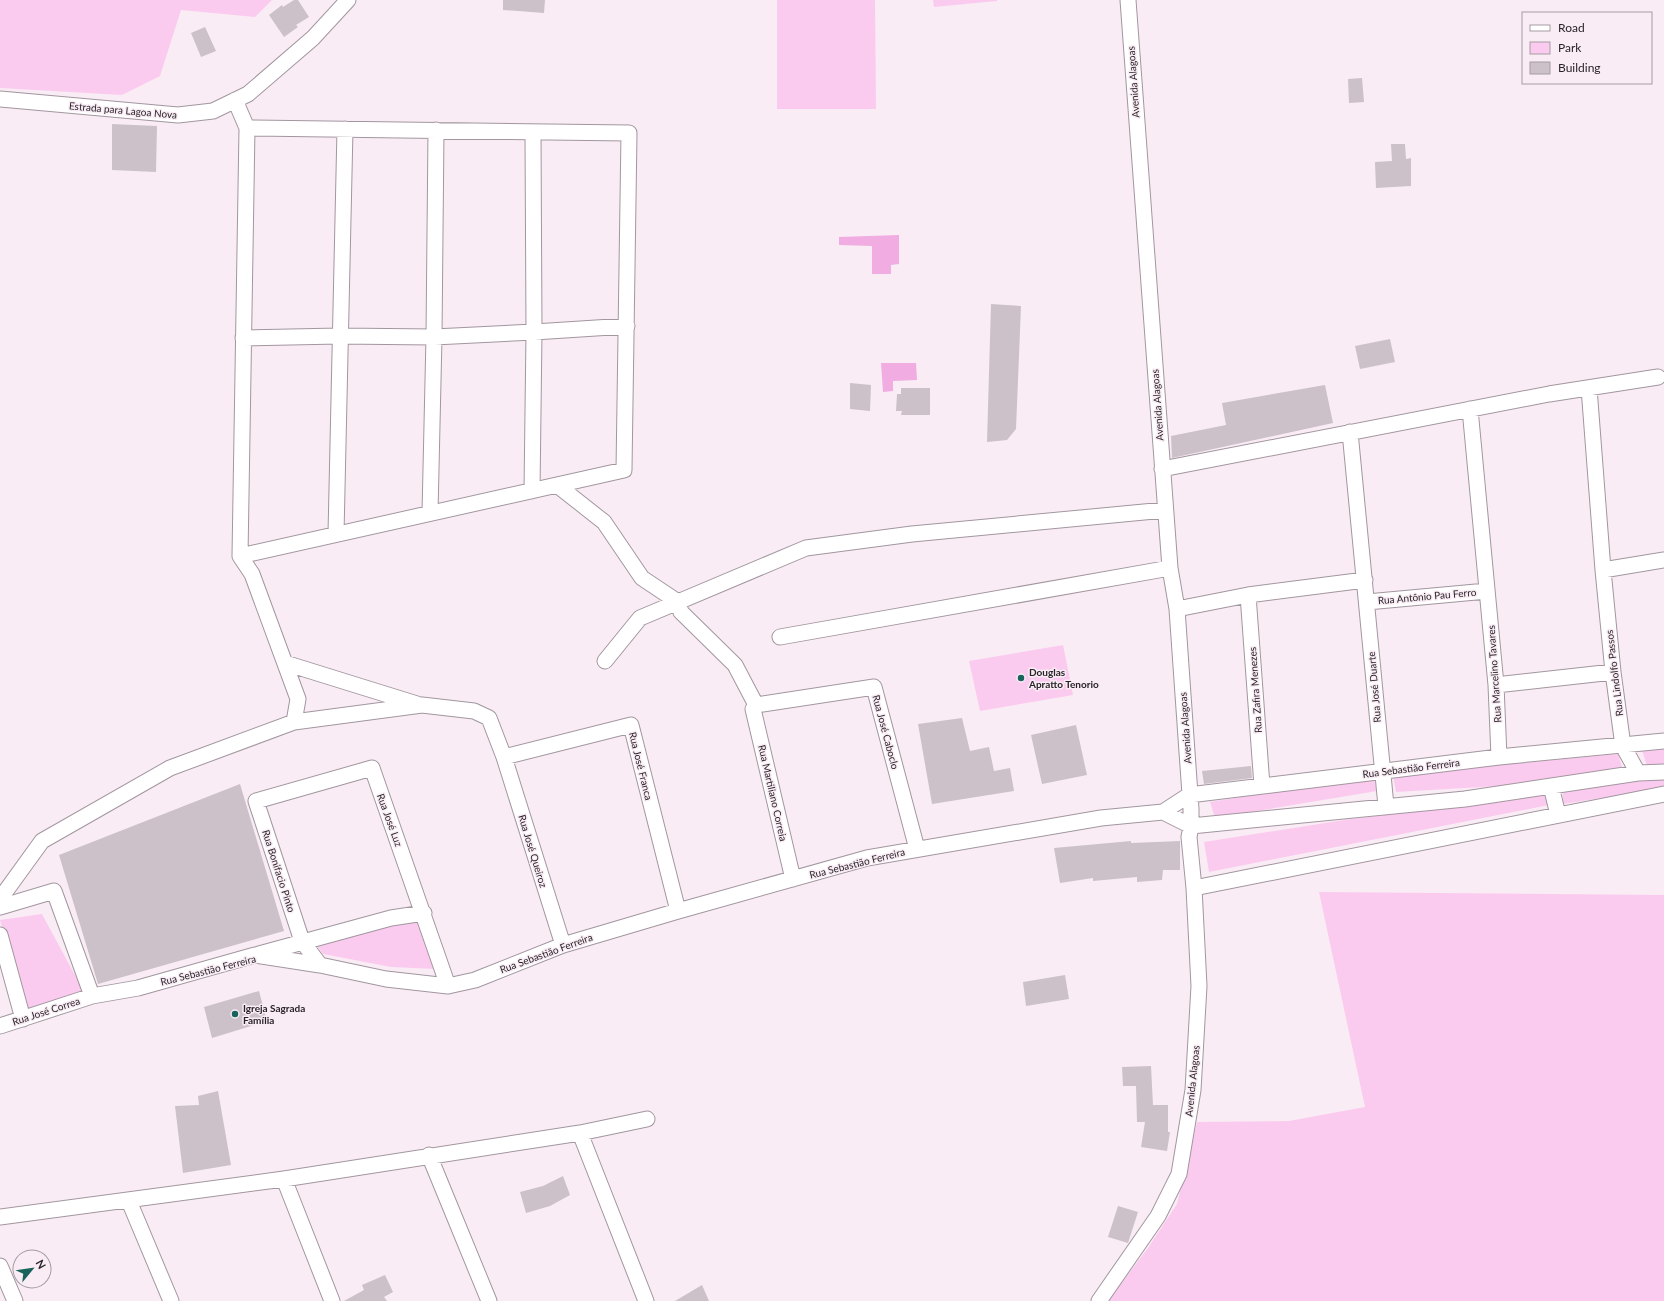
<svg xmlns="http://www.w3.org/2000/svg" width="1664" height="1301" font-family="Lato,sans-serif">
	<rect width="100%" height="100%" fill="#f9ecf5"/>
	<path fill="#fbcbef" d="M0,0H272L255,17L181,10L160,76L122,95L0,88Z
		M777,0H875L876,109H777Z
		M933,0H997V1L934,7Z
		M1063,645L1073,695L980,711L969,661Z
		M1664,747V767L1648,769L1642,750Z
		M1618,754L1622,767L1517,785L1396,792L1393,775Z
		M1373,776L1377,791L1215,818L1210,802Z
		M1664,778V788L1563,804V791Z
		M1547,795L1549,805L1209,872L1204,842L1344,820Z
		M1319,892L1664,895V1301H1108L1148,1248L1177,1204L1197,1122L1289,1121L1365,1107Z
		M42,914L84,992L25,1009L0,920Z
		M416,919L421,922L435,969L391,967L323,954L316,944Z"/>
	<path fill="#f1ace2" d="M899,235V264L891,265V274H872V246L839,245V237Z
		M881,363H916L917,380L893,381V391L883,392Z"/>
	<path fill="#ccc0c9" d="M294,0H298L309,17L296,25L298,27L284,37L269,15L282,5L283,7Z
		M503,0H545L544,13L503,10Z
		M205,27L216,51L201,57L191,33Z
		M1362,78L1364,102L1349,103L1348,79Z
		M112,124L157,126L156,172L112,170Z
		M1391,144H1405L1406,159L1411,158V186L1376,188L1375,162L1392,161Z
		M991,304L1021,306L1016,429L1007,440L987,442Z
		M1390,339L1395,362L1360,369L1355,346Z
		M850,383L871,385L870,411L850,409Z
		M1325,385L1333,423L1172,458L1171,436L1226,425L1222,403Z
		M901,388H930V415H901L902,411H896L897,394H901Z
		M962,718L970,751L989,747L994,771L1010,768L1014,791L932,804L918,724Z
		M1076,725L1087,775L1042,784L1031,735Z
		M1251,766L1252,778L1204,784L1202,771Z
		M240,784L284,931L98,984L59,855Z
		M1131,841V843L1180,841V870H1163L1162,880L1137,882V877L1093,881V878L1060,883L1054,848Z
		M1065,975L1069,999L1026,1006L1023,982Z
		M259,991L267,1021L212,1038L204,1007Z
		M1151,1066L1153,1105H1168V1132H1170L1167,1151L1141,1147L1145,1122H1137L1136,1086H1123L1122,1067Z
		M218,1091L231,1165L183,1173L175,1106L199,1105L198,1096Z
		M563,1176L570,1195L550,1206L526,1213L520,1192L543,1186Z
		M1118,1206L1138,1212L1128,1243L1108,1237Z
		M385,1275L393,1292L384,1297L387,1301H344L364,1290L362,1285Z
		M702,1285L709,1301H675Z"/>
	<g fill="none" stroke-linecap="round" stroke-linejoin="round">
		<defs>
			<path id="minor" d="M0,99L178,115L213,111L248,94L313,38L348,0
				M243,338L339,336L434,337L534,332L627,326
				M1589,388L1603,570L1613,672L1623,746L1638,773
				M1470,409L1496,685L1499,757
				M1350,432L1386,806
				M1162,469L1549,394L1658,377
				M557,485L604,522L642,578L678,602L681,612L735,665L756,705
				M532,491L534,332L533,132
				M430,513L434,337L436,130
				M336,534L345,129
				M240,556L624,470L629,133L247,128
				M1603,570L1664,560
				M1248,595L1262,786
				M1367,602L1487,591
				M1177,609L1248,595L1365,580
				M780,637L1170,568
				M605,661L640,618L806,548L912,534L1165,510
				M285,663L417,704
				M1496,685L1613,672
				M294,722L422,705L474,711L489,718L504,757L563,945
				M504,757L631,725L678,911
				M1551,786L1558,815
				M1163,812L1191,826L1465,799L1638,773L1664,772
				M793,879L753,709L756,705L874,687L917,849
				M1194,888L1664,794
				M0,899L42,841L170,768L294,722L298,699L252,574L240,556L247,128L235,100
				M0,907L54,891L92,996
				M0,935L23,1019
				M259,954L391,918L424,913
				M320,965L302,941L256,801L372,768L448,986
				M0,1026L92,996L138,988L255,955L320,965L386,979L448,986L475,980L563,945L678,911L867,858L1101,818L1163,812L1189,795L1499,757L1664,741
				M580,1133L646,1301
				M429,1155L489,1301
				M284,1179L332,1301
				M129,1201L171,1301
				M0,1217L284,1179L580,1133L647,1119
				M0,1266L15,1301
				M1099,1301L1158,1216L1179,1174L1193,1090L1199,986L1194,888L1189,837L1191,826V809L1177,609L1170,568L1128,0"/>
		</defs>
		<use href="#minor" stroke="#a2969f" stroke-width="17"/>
		<use href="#minor" stroke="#fff" stroke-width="15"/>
	</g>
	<g fill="#18635b" stroke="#f9ecf5" stroke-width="1.5">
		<circle cx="1021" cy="678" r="4"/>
		<circle cx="235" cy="1014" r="4"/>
	</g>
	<g text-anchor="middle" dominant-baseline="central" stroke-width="3" stroke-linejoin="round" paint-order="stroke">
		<g font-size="10" fill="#282427" stroke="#f9ecf5">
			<text transform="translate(1133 82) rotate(-94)">Avenida Alagoas</text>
			<text transform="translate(123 110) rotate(5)">Estrada para Lagoa Nova</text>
			<text transform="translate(1157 405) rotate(-94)">Avenida Alagoas</text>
			<text transform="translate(1427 596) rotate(-5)">Rua Antônio Pau Ferro</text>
			<text transform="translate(1614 673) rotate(-97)">Rua Lindolfo Passos</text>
			<text transform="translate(1494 674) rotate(-94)">Rua Marcelino Tavares</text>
			<text transform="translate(1374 687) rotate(-95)">Rua José Duarte</text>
			<text transform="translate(1255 690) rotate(-94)">Rua Zafira Menezes</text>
			<text transform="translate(1185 728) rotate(-94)">Avenida Alagoas</text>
			<text transform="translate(886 732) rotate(75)">Rua José Caboclo</text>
			<text transform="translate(641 766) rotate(76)">Rua José Franca</text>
			<text transform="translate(1411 768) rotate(-7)">Rua Sebastião Ferreira</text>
			<text transform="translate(773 793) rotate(77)">Rua Martiliano Correia</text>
			<text transform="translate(390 820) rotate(70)">Rua José Luz</text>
			<text transform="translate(533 851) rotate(73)">Rua José Queiroz</text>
			<text transform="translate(857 863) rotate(-14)">Rua Sebastião Ferreira</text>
			<text transform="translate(279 871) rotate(72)">Rua Bonifacio Pinto</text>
			<text transform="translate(546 953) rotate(-20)">Rua Sebastião Ferreira</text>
			<text transform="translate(208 970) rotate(-14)">Rua Sebastião Ferreira</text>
			<text transform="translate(46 1011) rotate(-18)">Rua José Correa</text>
			<text transform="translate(1192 1081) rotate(-84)">Avenida Alagoas</text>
		</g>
		<g font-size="10" font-weight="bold" fill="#282427" stroke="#f9ecf5" text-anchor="start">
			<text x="1029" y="672">Douglas<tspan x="1029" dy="12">Apratto Tenorio</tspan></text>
			<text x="243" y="1008">Igreja Sagrada<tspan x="243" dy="12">Família</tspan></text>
		</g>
	</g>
	<rect x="1522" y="12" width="130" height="72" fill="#f9ecf5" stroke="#a59ca3"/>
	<rect x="1530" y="25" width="20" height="6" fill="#ffffff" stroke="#a59ca3"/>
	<text x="1558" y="32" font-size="12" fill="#282427">Road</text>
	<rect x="1530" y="42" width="20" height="12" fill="#fbcbef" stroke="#a59ca3"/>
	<text x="1558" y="52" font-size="12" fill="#282427">Park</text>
	<rect x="1530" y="62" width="20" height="12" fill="#ccc0c9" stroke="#a59ca3"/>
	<text x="1558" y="72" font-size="12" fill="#282427">Building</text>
	<g transform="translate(32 1269) rotate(61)"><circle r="19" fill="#f9ecf5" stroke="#a59ca3"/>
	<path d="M0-3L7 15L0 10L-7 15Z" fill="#18635b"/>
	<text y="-6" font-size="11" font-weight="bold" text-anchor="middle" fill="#282427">N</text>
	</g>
</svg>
